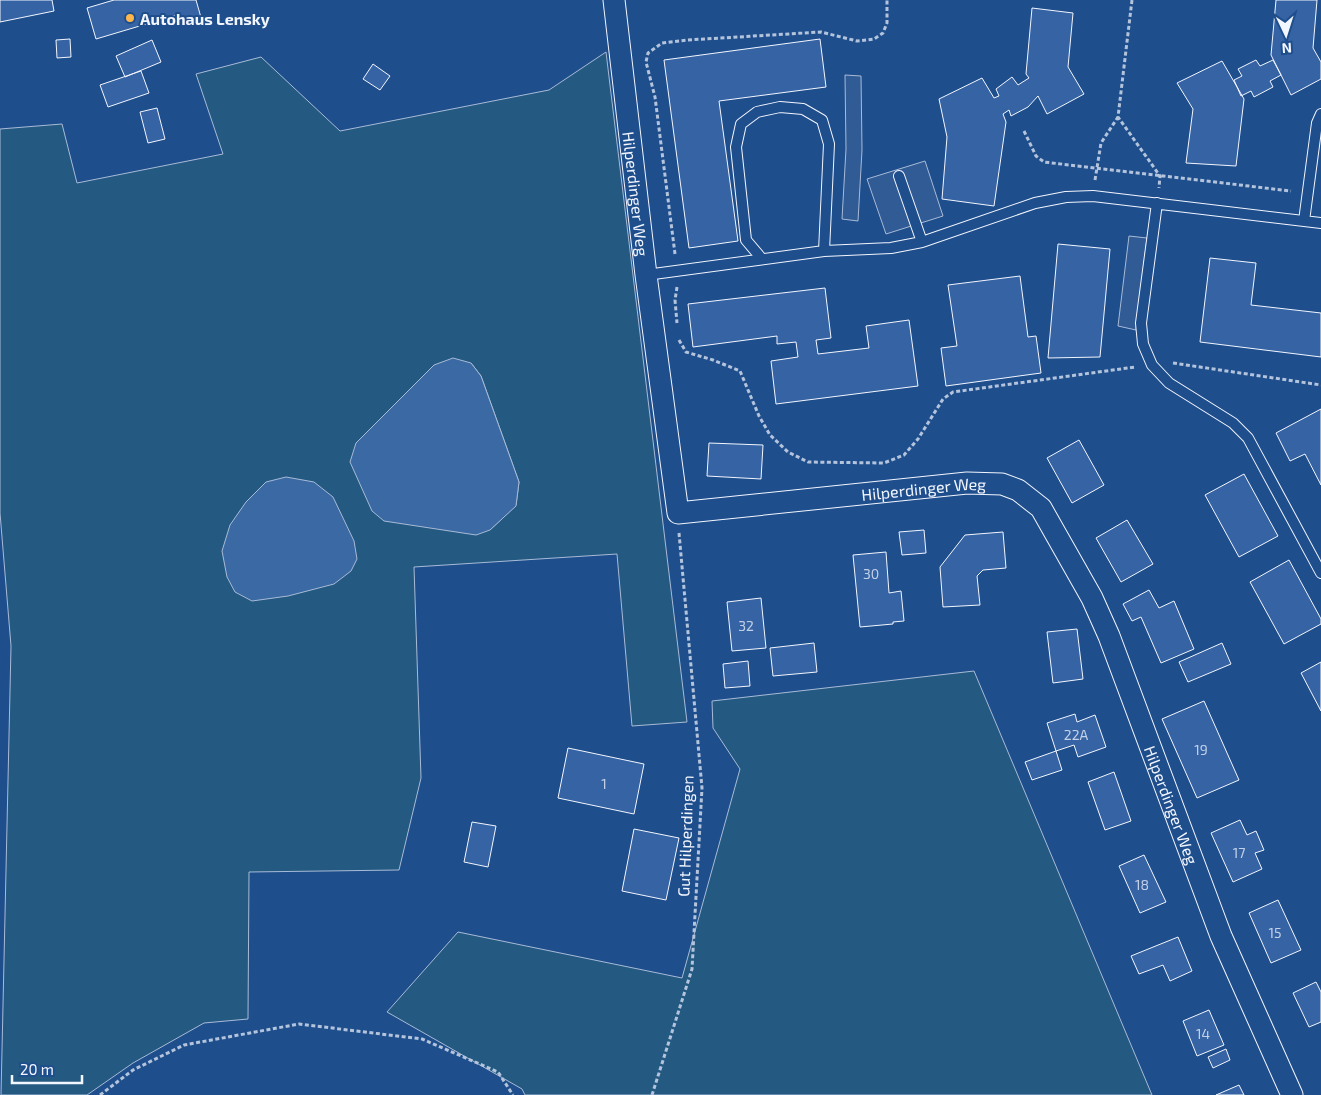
<svg xmlns="http://www.w3.org/2000/svg" width="1321" height="1095" font-family="'Exo 2',sans-serif">
	<rect width="100%" height="100%" fill="#1f4e8c"/>
	<path fill="#245a82" stroke="#a8bbd7" fill-rule="evenodd" d="M606,52L687,722L632,726L617,554L414,567L421,778L399,870L249,872L248,1019L204,1023L133,1063L87,1095H1L11,646L0,513V129L62,124L77,183L223,154L196,74L261,57L340,131L549,90ZM471,363L481,376L519,482L516,505L490,530Z
		M974,671L1152,1095H525L522,1089L387,1012L458,932L682,978L740,769L713,728L712,701Z"/>
	<path fill="#305b95" stroke="#a8bbd7" d="M845,75L861,76L862,150L858,221L842,219L846,149Z
		M925,161L943,216L886,234L867,179Z
		M1129,236L1147,238L1136,330L1118,326Z"/>
	<path fill="#3b69a3" stroke="#a8bbd7" d="M453,358L471,363L481,376L519,482L516,506L490,530L476,535L384,521L372,511L350,462L356,443L434,365Z
		M286,477L314,482L333,497L354,541L357,559L351,571L334,584L288,596L252,601L235,592L227,577L222,551L230,525L246,502L266,482Z"/>
	<path fill="#3563a3" stroke="#f2f6ff" d="M0,0H52L54,11L0,22Z
		M114,0H196L202,21L184,26L180,14L96,39L87,8Z
		M1276,0H1317L1313,48L1321,62V79L1291,95L1271,55Z
		M1032,8L1073,13L1068,67L1084,94L1047,114L1038,96L1028,107L1011,116L1009,110L1003,114L1006,122L994,206L942,199L947,137L939,99L982,78L994,98L999,96L996,89L1012,77L1018,85L1029,78L1026,74Z
		M70,39L71,57L57,58L56,40Z
		M820,39L826,87L719,101L738,241L689,248L664,60Z
		M152,40L161,62L125,77L116,56Z
		M1256,60L1260,66L1273,60L1281,75L1270,81L1273,87L1254,97L1251,91L1241,96L1234,80L1242,76L1238,69Z
		M1222,61L1244,99L1236,166L1186,163L1193,109L1177,83Z
		M373,64L390,76L380,90L363,79Z
		M141,71L149,93L108,107L100,85Z
		M157,108L165,139L148,143L140,112Z
		M1058,244L1110,249L1100,357L1048,358Z
		M1210,258L1256,263L1251,305L1321,313V357L1200,342Z
		M1020,276L1028,337L1036,336L1041,373L946,386L941,348L957,346L948,285Z
		M825,288L831,338L816,340L818,354L869,348L866,326L909,320L918,386L776,404L771,361L798,357L796,342L777,344V336L693,347L688,304Z
		M1321,409V485L1305,454L1290,461L1276,433Z
		M1079,440L1104,485L1072,503L1047,458Z
		M709,443L763,445L761,479L707,476Z
		M1244,474L1278,536L1239,557L1205,495Z
		M1127,520L1153,564L1121,582L1096,538Z
		M924,530L926,553L902,555L899,532Z
		M1003,532L1006,568L983,570L977,576L980,605L943,607L940,567L965,535Z
		M886,552L889,593L901,591L904,621L893,622V624L860,627L853,555Z
		M1289,560L1321,619V624L1284,644L1250,582Z
		M1149,590L1159,608L1174,601L1194,649L1161,663L1141,617L1132,621L1123,604Z
		M761,598L766,648L732,651L727,602Z
		M1077,629L1083,679L1053,683L1047,632Z
		M814,643L817,672L773,676L770,648Z
		M1222,643L1231,664L1188,682L1179,662Z
		M748,661L750,686L725,688L723,664Z
		M1321,662V711L1301,673Z
		M1204,701L1239,780L1197,798L1162,719Z
		M1075,714L1077,722L1095,715L1106,747L1078,757L1074,745L1056,751L1047,723Z
		M568,748L644,764L634,814L558,798Z
		M1056,751L1062,770L1032,780L1025,762Z
		M1114,772L1131,821L1105,830L1088,782Z
		M1240,820L1247,835L1256,831L1264,850L1255,853L1262,869L1233,882L1211,833Z
		M472,822L496,826L488,867L464,862Z
		M634,829L679,838L666,900L622,891Z
		M1144,855L1166,902L1140,913L1119,866Z
		M1278,900L1301,950L1271,963L1249,913Z
		M1178,937L1192,971L1170,981L1163,965L1139,974L1131,956Z
		M1316,982L1321,992V1022L1309,1027L1293,993Z
		M1209,1010L1224,1045L1197,1056L1183,1021Z
		M1226,1049L1230,1060L1213,1068L1208,1057Z
		M1239,1085L1244,1095H1216Z"/>
	<g fill="none" stroke-linecap="round" stroke-linejoin="round">
		<defs>
			<path id="lane" d="M899,176L922,242
				M1157,203L1141,323L1143,344L1152,365L1169,383L1233,423L1248,438L1321,573
				M1304,221L1317,123L1321,114
				M762,259L746,240L736,147L741,124L757,112L780,107L803,109L822,120L829,144L824,251
				M646,275L824,251L891,248L922,242L1035,203L1066,197L1093,196L1321,223"/>
			<g id="street">
				<path id="s1" d="M614,0L646,275L678,513L967,483L1002,484L1018,490L1041,508L1092,598L1109,636L1221,936L1292,1095"/>
			</g>
		</defs>
		<use href="#lane" stroke="#f2f6ff" stroke-width="12"/>
		<use href="#street" stroke="#f2f6ff" stroke-width="23"/>
		<path stroke="#b3c4dc" stroke-width="3" stroke-dasharray="4 2.5" stroke-linecap="butt" d="M1132,0L1118,117L1160,176L1159,188
			M1024,131L1036,156L1044,162L1291,191
			M1095,180L1101,143L1118,117
			M675,254L655,97L646,62L648,53L662,43L688,40L821,32L857,41L874,39L883,33L887,23V0
			M677,287L675,300L677,323
			M679,340L686,352L713,360L740,371L759,416L770,435L788,452L808,462L884,463L904,455L918,439L943,399L953,392L1135,367
			M1173,363L1321,385
			M100,1095L133,1070L184,1045L299,1024L422,1039L498,1072L513,1095
			M652,1095L692,969L702,788L679,533"/>
		<use href="#lane" stroke="#1f4e8c" stroke-width="10"/>
		<use href="#street" stroke="#1f4e8c" stroke-width="21"/>
	</g>
	<circle fill="#ffb74d" stroke="#1f4e8c" stroke-width="2" cx="130" cy="18" r="5"/>
	<g text-anchor="middle" dominant-baseline="central" stroke-width="4" stroke-linejoin="round" paint-order="stroke">
		<g font-size="14" fill="#c3d1e8">
			<text x="871" y="573">30</text>
			<text x="746" y="625">32</text>
			<text x="1076" y="734">22A</text>
			<text x="1201" y="749">19</text>
			<text x="604" y="783">1</text>
			<text x="1239" y="852">17</text>
			<text x="1142" y="884">18</text>
			<text x="1275" y="932">15</text>
			<text x="1203" y="1033">14</text>
		</g>
		<g font-size="16" font-weight="bold" fill="#f2f6ff" stroke="#1f4e8c" text-anchor="start">
			<text x="140" y="18">Autohaus Lensky</text>
		</g>
		<g font-size="16" fill="#f2f6ff" stroke="#1f4e8c">
			<text stroke="none"><textPath href="#s1" startOffset="195">Hilperdinger Weg</textPath></text>
			<text stroke="none"><textPath href="#s1" startOffset="764">Hilperdinger Weg</textPath></text>
			<text stroke="none"><textPath href="#s1" startOffset="1214">Hilperdinger Weg</textPath></text>
			<text transform="translate(685 836) rotate(-88)">Gut Hilperdingen</text>
		</g>
	</g>
	<g transform="translate(1286 35) rotate(176)" stroke="#1f4e8c" stroke-width="4" paint-order="stroke">
	<path d="M0-4L9 19L0 12L-9 19Z" fill="#f2f6ff"/>
	<text y="-8" font-size="14" font-weight="bold" text-anchor="middle" fill="#f2f6ff">N</text>
	</g>
	<path d="M12 1075v8h70v-8" fill="none" stroke="#f2f6ff" stroke-width="2.5"/>
	<text x="20" y="1075" font-size="15" fill="#f2f6ff" stroke="#1f4e8c" stroke-width="4" paint-order="stroke">20 m</text>
</svg>
